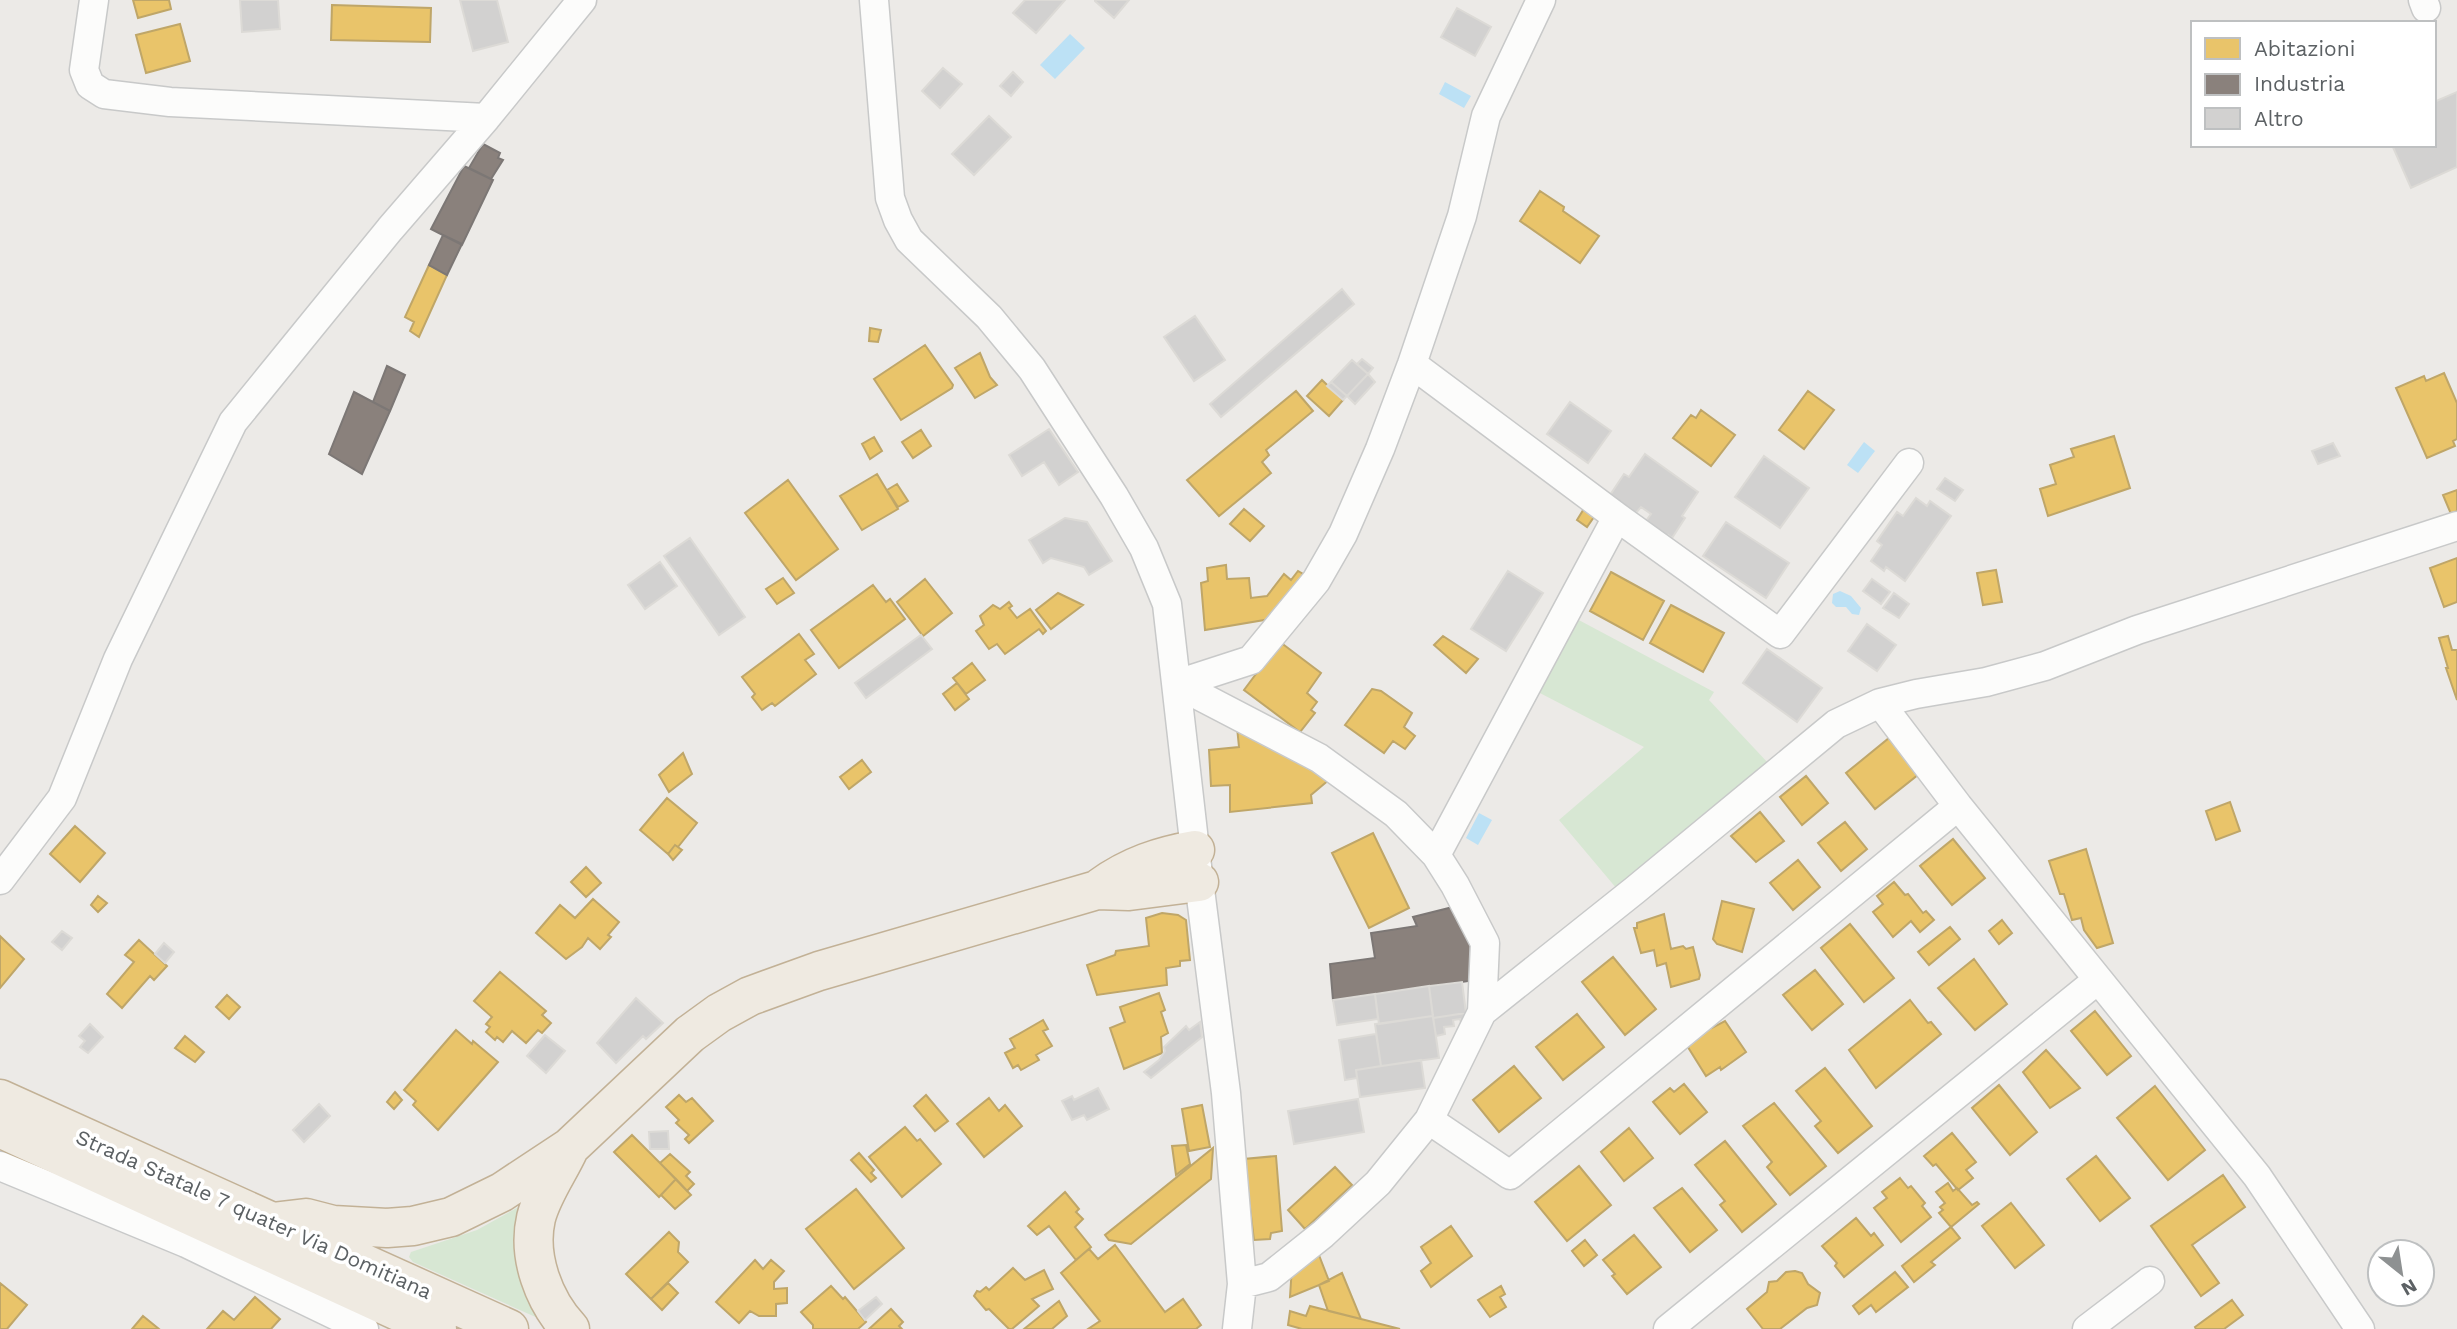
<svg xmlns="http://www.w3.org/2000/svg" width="2457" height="1329" font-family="'Work Sans',sans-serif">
	<rect width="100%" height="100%" fill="#eceae7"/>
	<path fill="#d7e7d3" d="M1575,618L1714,692L1709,700L1769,764L1617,889L1559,820L1644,747L1536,691Z
		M524,1204L540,1319L413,1262L409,1257L411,1252L477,1230Z"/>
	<path fill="#bce1f5" d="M1070,34L1085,48L1055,79L1040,65Z
		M1445,82L1471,96L1464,108L1439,94Z
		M1864,442L1875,451L1858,473L1847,465Z
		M1840,591L1851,596L1861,608L1859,615L1852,614L1846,607H1836L1832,603L1833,594Z
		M1479,813L1492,820L1478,845L1466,838Z"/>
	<path fill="#e9c46a" stroke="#bfa668" stroke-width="2" d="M133,0H169L171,9L138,18Z
		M332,5L431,8L430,42L331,40Z
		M180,24L190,61L146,73L136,35Z
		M1540,191L1564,207L1563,211L1599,236L1580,263L1520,221Z
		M429,265L447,275L419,337L410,331L414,322L405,317Z
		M870,328L881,330L878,342L869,341Z
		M925,345L953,385L952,388L901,420L874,379Z
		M980,353L990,377L997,385L975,398L955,368Z
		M2444,373L2457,403V439L2453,441L2455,446L2427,458L2396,388L2424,376L2426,381Z
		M1322,380L1343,400L1329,416L1307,396Z
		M1296,391L1313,411L1266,450L1269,455L1262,462L1271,473L1219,516L1187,480Z
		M1808,391L1834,410L1804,449L1779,430Z
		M1701,410L1735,435L1711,466L1673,438L1691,415L1696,418Z
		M921,430L931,446L913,458L902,442Z
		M2114,436L2130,488L2048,516L2040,489L2056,484L2050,465L2074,457L2071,449Z
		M874,437L882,451L870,459L862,444Z
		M877,474L898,509L862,530L840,496Z
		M788,480L838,549L796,580L745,513Z
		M897,484L908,501L898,507L887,490Z
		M2457,490V511L2451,514L2443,495Z
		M1585,507L1596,514L1587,527L1577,520Z
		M1244,509L1264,526L1250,541L1230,524Z
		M2457,558V602L2444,607L2430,568Z
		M1226,565L1227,579L1249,578L1251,598L1267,596L1284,574L1291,580L1298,571L1305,575L1270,619L1205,630L1201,583L1208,581L1207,568Z
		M1996,570L2002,602L1983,605L1977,573Z
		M1611,572L1664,601L1643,640L1590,611Z
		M783,578L794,593L777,604L766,589Z
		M925,579L952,613L923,636L897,602Z
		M873,585L886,602L890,599L905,619L839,668L811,630Z
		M1058,593L1083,605L1051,629L1036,610Z
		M1009,602L1012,606L1009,608L1017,618L1030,609L1046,631L1043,634L1039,629L1005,654L997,644L989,649L976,631L984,625L980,616L993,605L1000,609Z
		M1671,605L1724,633L1703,672L1650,643Z
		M799,634L814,654L805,660L816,674L775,706L772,703L762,710L752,697L755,694L742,677Z
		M1443,636L1478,659L1466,673L1434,645Z
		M2448,636L2452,650H2457V700L2446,668H2448L2439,638Z
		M1280,642L1321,673L1307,693L1317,702L1311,710L1315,713L1300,732L1244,690Z
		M972,663L985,680L966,694L953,678Z
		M957,683L969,699L955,710L943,694Z
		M1372,689L1381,691L1412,713L1404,727L1415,736L1405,749L1393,741L1384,753L1345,725Z
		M1237,727L1330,779L1311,795L1312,803L1230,812V785L1211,786L1209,750L1239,747Z
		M1889,738L1919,774L1875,809L1846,773Z
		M683,753L692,774L669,792L659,775Z
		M862,760L871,772L849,789L840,777Z
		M1806,776L1828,803L1802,825L1780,797Z
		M667,798L697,823L678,847L675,845L668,854L640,830Z
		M2230,802L2240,831L2216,840L2206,811Z
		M1760,812L1784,841L1756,862L1731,836Z
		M1845,822L1867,849L1841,871L1818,843Z
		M75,826L105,853L80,882L50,854Z
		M1373,833L1409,908L1369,928L1332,853Z
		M1953,839L1985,878L1952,905L1920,866Z
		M675,845L682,850L673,860L668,854Z
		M2086,849L2113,943L2097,948L2084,930L2081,918L2072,920L2064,894H2060L2049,861Z
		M1798,860L1820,887L1793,910L1770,883Z
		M586,867L601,883L586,897L571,882Z
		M1894,882L1905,895L1908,894L1923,913L1926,911L1934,920L1920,932L1911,921L1893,937L1873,912L1883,904L1877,896Z
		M98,896L107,903L98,912L91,905Z
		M593,899L619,922L608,935L611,937L600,949L588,938L582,947L566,959L536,933L560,905L575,918Z
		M1722,901L1754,909L1742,952L1717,944L1713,939Z
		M1162,913L1178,915L1186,920L1190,960L1180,961V966L1166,968L1167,985L1097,995L1087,965L1115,955L1116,951L1149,946L1146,918Z
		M1664,914L1671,949L1683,946L1686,949L1693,947L1700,975L1699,979L1671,987L1666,963L1657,966L1654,950L1641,953L1634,928H1637V923Z
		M2002,920L2012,933L1999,944L1989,931Z
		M1850,924L1894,978L1864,1002L1821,948Z
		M1950,927L1960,939L1929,965L1918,952Z
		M0,936L24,959L0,988Z
		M139,940L167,966L154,980L150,976L122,1008L107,994L134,962L125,955Z
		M1613,957L1656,1009L1625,1035L1582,982Z
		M1974,959L2007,1004L1975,1030L1938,988Z
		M1815,970L1843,1004L1812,1030L1783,995Z
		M500,972L546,1011L542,1015L551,1023L542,1033L538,1030L526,1043L512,1031L503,1042L497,1037L495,1040L486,1032L490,1027L486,1024L492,1017L474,1001Z
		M1159,993L1165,1010L1161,1012L1168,1033L1161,1037L1162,1053L1124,1069L1110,1028L1125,1022L1120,1007Z
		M227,995L240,1007L229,1019L216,1007Z
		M1910,1000L1928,1023L1931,1022L1941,1034L1876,1088L1849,1050Z
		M2095,1011L2131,1056L2107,1075L2071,1031Z
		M1577,1014L1604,1047L1563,1080L1536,1047Z
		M1043,1020L1048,1029L1043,1031L1052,1046L1036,1055L1039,1060L1021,1070L1018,1065L1013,1068L1005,1053L1015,1048L1010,1039Z
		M1725,1021L1746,1052L1721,1070L1720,1067L1706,1076L1686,1044L1711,1026L1712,1028Z
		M456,1030L472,1044L473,1041L498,1062L438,1130L413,1105L416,1101L404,1090Z
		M185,1036L204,1052L195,1062L175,1048Z
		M2046,1050L2080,1088L2050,1108L2023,1072Z
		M1514,1066L1541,1098L1499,1132L1473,1100Z
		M1825,1068L1872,1126L1838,1153L1815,1126L1821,1121L1796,1091Z
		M1684,1084L1707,1112L1680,1134L1653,1102L1670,1088L1674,1092Z
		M1999,1085L2037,1132L2010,1155L1972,1108Z
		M2155,1086L2205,1150L2168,1180L2117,1118Z
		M395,1092L402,1100L394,1109L387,1102Z
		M679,1095L686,1102L692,1098L713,1121L689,1143L685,1139L689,1135L676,1123L679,1120L666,1107Z
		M926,1095L948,1121L935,1131L914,1106Z
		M989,1098L999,1111L1005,1105L1022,1126L984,1157L957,1124Z
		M1774,1103L1826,1166L1790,1195L1767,1167L1772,1162L1743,1126Z
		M1202,1105L1210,1147L1189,1151L1182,1109Z
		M905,1127L917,1141L920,1139L941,1164L902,1197L869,1157Z
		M1629,1128L1653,1158L1624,1181L1601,1152Z
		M1952,1133L1976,1162L1966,1170L1973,1178L1958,1190L1936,1164L1933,1166L1924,1156Z
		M632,1135L676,1179L659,1197L614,1152Z
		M1725,1141L1776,1204L1742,1232L1720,1205L1725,1201L1695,1165Z
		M1186,1145L1190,1164L1176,1175L1172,1146Z
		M1213,1148L1211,1179L1131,1244L1109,1240L1105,1235Z
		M859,1153L874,1170L871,1173L876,1178L871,1182L851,1160Z
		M670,1154L690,1172L686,1176L694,1184L687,1191L660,1163Z
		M1276,1156L1282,1231L1271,1233L1270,1239L1254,1240L1244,1159Z
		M2096,1156L2130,1198L2100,1221L2067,1179Z
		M1579,1166L1611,1205L1567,1241L1535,1202Z
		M1335,1167L1352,1185L1305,1229L1288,1210Z
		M2223,1175L2245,1207L2192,1245L2219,1283L2201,1296L2151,1226Z
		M1900,1178L1908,1188L1911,1186L1925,1203L1922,1206L1931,1217L1901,1242L1874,1208L1887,1198L1882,1192Z
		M676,1179L691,1195L675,1209L661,1195Z
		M1948,1183L1953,1191L1957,1188L1972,1205L1977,1202L1979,1204L1951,1227L1939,1213L1943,1210L1940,1207L1945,1203L1936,1192Z
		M1682,1188L1717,1230L1690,1252L1654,1208Z
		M856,1189L904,1248L854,1289L806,1229Z
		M1065,1192L1079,1209L1076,1212L1083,1219L1075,1227L1091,1247L1076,1260L1049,1226L1037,1235L1028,1226Z
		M2011,1203L2044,1245L2015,1268L1982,1226Z
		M1856,1218L1871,1236L1874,1233L1883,1245L1844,1277L1835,1266L1837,1263L1822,1246Z
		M1451,1226L1472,1256L1431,1287L1421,1271L1431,1263L1421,1247Z
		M1951,1227L1960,1238L1931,1262L1935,1265L1914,1282L1902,1266Z
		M669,1232L679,1242L678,1252L688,1262L651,1299L626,1274Z
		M1634,1235L1661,1267L1627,1294L1612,1276L1615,1274L1603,1260Z
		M1585,1240L1597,1255L1584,1266L1572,1251Z
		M1115,1245L1165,1312L1183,1299L1201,1325L1196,1329H1088L1100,1321L1061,1273L1089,1249L1098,1259Z
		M1317,1250L1329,1281L1290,1297L1292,1266Z
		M755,1260L763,1269L771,1260L784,1271L774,1282V1289L787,1288V1303L776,1304V1316H759L750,1311L739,1323L716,1302Z
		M1013,1268L1025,1280L1044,1270L1053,1289L1032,1299L1039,1306L1012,1329H1009L989,1309L986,1310L974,1296L977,1291L980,1292L986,1287L989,1290Z
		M1795,1271L1802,1273L1808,1284L1820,1293L1817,1305L1807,1308L1780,1329H1763L1747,1309L1767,1292L1769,1282L1777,1281L1786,1272Z
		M1895,1272L1908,1287L1876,1312L1871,1305L1859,1314L1853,1306Z
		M1342,1273L1361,1319L1328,1311L1319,1285Z
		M0,1283L27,1305L7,1329H0Z
		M668,1283L678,1293L662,1310L651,1299Z
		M831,1286L843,1299L845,1297L866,1322L858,1329H813V1325L801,1312Z
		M1501,1286L1505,1294L1500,1297L1506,1307L1490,1317L1478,1300Z
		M255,1297L280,1319L271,1329H207L223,1311L234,1320Z
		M2232,1300L2243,1315L2224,1329H2196L2195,1327Z
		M1059,1301L1067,1316L1052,1329H1024Z
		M1310,1306L1361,1319L1400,1329H1302L1288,1325L1290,1311L1306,1316Z
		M891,1309L903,1322L899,1326L902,1329H869Z
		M143,1316L159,1329H132Z"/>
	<path fill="#8a817c" stroke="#7c7775" stroke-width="2" d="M483,144L500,153L498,158L503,160L491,179L469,168Z
		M464,166L493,180L462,245L431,229Z
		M443,235L462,244L447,275L429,265Z
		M387,366L405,375L390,411L373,402Z
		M354,392L390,411L362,474L329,454Z
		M1453,907L1471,945L1476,980L1333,1000L1330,964L1375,958L1371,933L1417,926L1413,917Z"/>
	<path fill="#d2d1d0" stroke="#dcdad6" stroke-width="2" d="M240,0H278L280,29L242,32Z
		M460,0H497L508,42L473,51Z
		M1025,0H1065L1036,33L1013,13Z
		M1129,0L1114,18L1095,1V0Z
		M1457,8L1491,27L1475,56L1441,37Z
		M943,68L962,84L940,108L922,91Z
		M1013,72L1023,82L1011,96L1000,86Z
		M2457,92V167L2411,188L2392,145H2434V102Z
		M989,116L1011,137L974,175L952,154Z
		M1342,289L1354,304L1221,417L1210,404Z
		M1195,316L1225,360L1194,381L1164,337Z
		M1362,359L1373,368L1368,374L1357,364Z
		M1352,360L1368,374L1347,396L1331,382Z
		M1368,374L1375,382L1355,404L1347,396Z
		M1331,382L1347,396L1343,400L1327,386Z
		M1570,402L1611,431L1588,463L1547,434Z
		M1049,429L1078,472L1059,485L1044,462L1022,476L1009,455Z
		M2333,443L2340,456L2318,464L2312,451Z
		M1645,454L1698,492L1682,516L1685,518L1672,538L1668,535L1664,540L1643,525L1651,514L1641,507L1636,513L1610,495L1624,474L1629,477Z
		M1764,456L1809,488L1780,528L1735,497Z
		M1945,478L1963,490L1955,501L1937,489Z
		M1916,498L1927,506L1930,501L1951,516L1905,581L1886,567L1884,571L1871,561L1882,545L1877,541L1897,512L1903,516Z
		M1065,518L1087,522L1112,561L1089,575L1084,567L1051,558L1043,563L1029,540Z
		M1726,522L1789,563L1766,598L1703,556Z
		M690,538L745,617L719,635L664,556Z
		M660,562L677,586L645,609L628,585Z
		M1508,571L1543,593L1506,651L1471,629Z
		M1872,579L1890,592L1881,604L1863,591Z
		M1894,593L1909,604L1899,618L1883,608Z
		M1867,624L1896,645L1877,671L1848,651Z
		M921,635L932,649L866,698L855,683Z
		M1767,649L1822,688L1797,722L1743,683Z
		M62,931L72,938L62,950L52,942Z
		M164,943L174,952L165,963L155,954Z
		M1462,982L1466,1013L1433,1018L1429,986Z
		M1429,986L1433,1016L1379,1024L1375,994Z
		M1375,994L1378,1019L1337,1025L1333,1000Z
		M636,998L663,1023L646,1039L643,1036L616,1063L597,1043Z
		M1466,1013L1467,1022L1461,1023L1460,1019L1453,1020L1454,1026L1444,1027L1445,1034L1436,1036L1433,1018Z
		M1433,1016L1439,1058L1381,1066L1375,1024Z
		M1200,1022L1202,1037L1151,1078L1144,1072L1159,1060L1165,1051L1164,1047L1186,1026L1189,1030Z
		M90,1024L103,1037L88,1053L80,1047L85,1041L79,1036Z
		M1376,1034L1381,1066L1356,1070L1357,1078L1345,1080L1339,1040Z
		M545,1035L565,1051L546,1073L527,1056Z
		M1421,1060L1425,1088L1360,1097L1356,1070Z
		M1098,1088L1109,1109L1087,1120L1084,1115L1072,1120L1062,1101L1072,1096L1074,1100Z
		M1358,1099L1364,1132L1294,1144L1288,1111Z
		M319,1104L330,1116L304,1142L293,1130Z
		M668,1131L669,1149H650L649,1132Z
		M876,1297L882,1304L865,1320L858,1311Z"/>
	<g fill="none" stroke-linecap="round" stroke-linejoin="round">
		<defs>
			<path id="minor" d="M94,0L84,70L90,85L104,94L170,102L486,118
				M874,0L890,198L898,220L909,240L989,317L1032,369L1114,496L1144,548L1167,604L1195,850L1226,1093L1242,1284L1237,1329
				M2423,0L2426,8
				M1412,364L1617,517L1780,634L1909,463
				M1177,684L1319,758L1396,814L1436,855L1455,885L1485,943L1482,1012L1429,1120L1378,1183L1323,1234L1269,1277L1242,1284
				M1177,684L1251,660L1316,581L1343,534L1380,449L1412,364L1462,216L1486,116L1541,0
				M1880,703L1958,806L2257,1176L2360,1329
				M1436,855L1617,517
				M0,880L62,798L118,659L233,422L390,229L486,118L582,0
				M1482,1012L1635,890L1836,724L1880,703L1916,694L1986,682L2045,666L2137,630L2457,526
				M1429,1120L1510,1175L1958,806
				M0,1166L186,1243L364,1329
				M1668,1329L2090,986
				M2087,1329L2150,1281"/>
			<path id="highway" d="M1101,887C1130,866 1160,856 1195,850
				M0,1099L509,1329
				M0,1128L437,1329
				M569,1149C559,1171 542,1194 536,1218C527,1257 544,1301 570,1329
				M272,1222L306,1218L333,1225L387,1228L413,1226L451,1217L502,1192L570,1147L690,1034L719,1013L750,996L819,971L1097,890L1129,891L1199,882"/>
		</defs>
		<use href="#minor" stroke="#c8c9c9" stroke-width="31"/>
		<use href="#highway" stroke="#c2b196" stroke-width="41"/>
		<use href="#minor" stroke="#fcfcfb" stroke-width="28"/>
		<use href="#highway" stroke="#efeae1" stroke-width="38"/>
	</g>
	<g text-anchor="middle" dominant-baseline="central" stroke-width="7" stroke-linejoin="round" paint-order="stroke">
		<g font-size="21" fill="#5c6164" stroke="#fff">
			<text transform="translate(254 1214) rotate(24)">Strada Statale 7 quater Via Domitiana</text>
		</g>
	</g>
	<rect x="2191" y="21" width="245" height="126" fill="#ffffff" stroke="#bec0c1" stroke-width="2"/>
	<rect x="2205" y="38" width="35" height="21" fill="#e9c46a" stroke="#bec0c1" stroke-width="2"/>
	<text x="2254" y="56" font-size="21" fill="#5c6164">Abitazioni</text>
	<rect x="2205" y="74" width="35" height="21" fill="#8a817c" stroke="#bec0c1" stroke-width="2"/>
	<text x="2254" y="91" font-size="21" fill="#5c6164">Industria</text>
	<rect x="2205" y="108" width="35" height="21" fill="#d2d1d0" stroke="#bec0c1" stroke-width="2"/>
	<text x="2254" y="126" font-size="21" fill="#5c6164">Altro</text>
	<g transform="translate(2401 1273) rotate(150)"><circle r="33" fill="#ffffff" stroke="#bec0c1" stroke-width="2"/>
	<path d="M0-5L12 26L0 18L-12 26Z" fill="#8e9192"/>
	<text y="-10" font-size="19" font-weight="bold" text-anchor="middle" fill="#5c6164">N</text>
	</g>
</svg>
